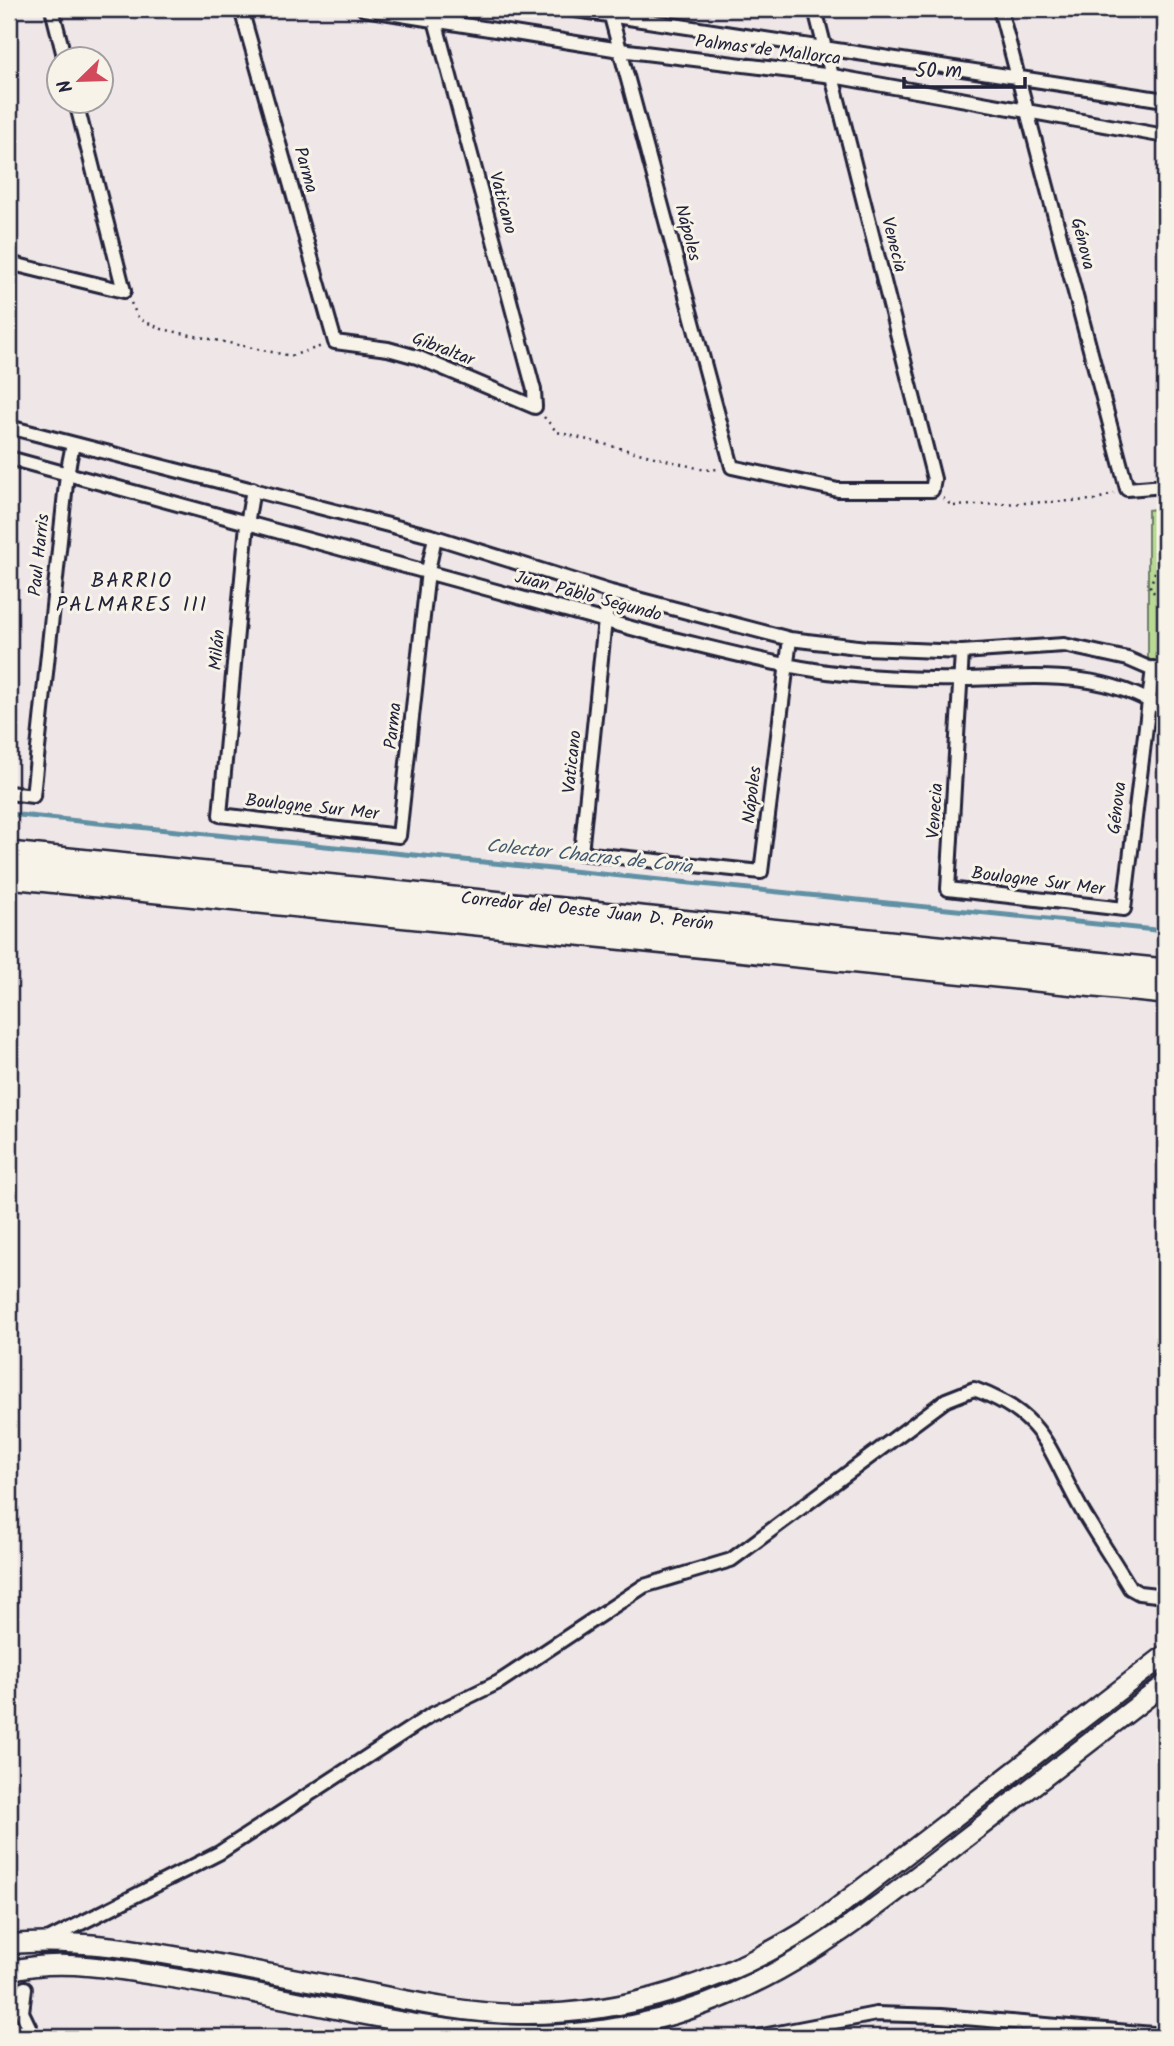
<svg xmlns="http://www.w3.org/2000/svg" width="1174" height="2046" font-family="Kalam,sans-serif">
	<rect width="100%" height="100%" fill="#efe6e7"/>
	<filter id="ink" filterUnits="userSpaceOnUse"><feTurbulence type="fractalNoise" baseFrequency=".0143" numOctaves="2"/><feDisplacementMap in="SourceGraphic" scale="14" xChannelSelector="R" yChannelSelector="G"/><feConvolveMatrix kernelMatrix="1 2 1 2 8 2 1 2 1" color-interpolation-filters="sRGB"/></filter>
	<g filter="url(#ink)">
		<path fill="#b9da93" stroke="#6e7e67" stroke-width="2" d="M1165,508V671L1148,664V510Z"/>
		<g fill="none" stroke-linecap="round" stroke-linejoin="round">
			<path stroke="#6190a4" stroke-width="5" d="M9,814L1165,931"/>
			<defs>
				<path id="street" d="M52,9L65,60
					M241,9L335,342L388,349L417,357L535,407L534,390L432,9
					M364,9L620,50L833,76L1165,136
					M569,9L1165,100
					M609,9L732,467L838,490H932L934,479L815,9
					M1000,9L1127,489L1165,486
					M9,263L124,291L76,102
					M9,427L435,537L611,592L790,639L866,648L962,652L1064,645L1128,659L1165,675
					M9,458L657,635C725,651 794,671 865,676C898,678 932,680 965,679C1038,677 1101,669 1165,710
					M253,489L247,524L220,815L399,836L428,571L435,537
					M611,592L605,620L581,853L761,872L790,639
					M962,652L948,889L1124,909L1153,668
					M9,793L33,796L67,474L73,444
					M46,1941L219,1853L431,1715L499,1682L644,1586L731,1560L946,1400L974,1389C1049,1416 1048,1453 1084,1514C1099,1539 1115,1563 1130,1588L1139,1593L1165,1596
					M25,1988L22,2012L34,2037
					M757,2037L876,2014L941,2016L1165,2035"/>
				<path id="secondary" d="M9,1944C77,1938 142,1950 208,1962C254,1971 299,1979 344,1988C400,1999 459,2013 517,2014C624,2016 727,1982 816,1924L1165,1655
					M9,1971C55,1958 108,1968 154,1975C222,1986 288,1999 355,2013C428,2027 501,2040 576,2033C738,2019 840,1936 963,1840C1031,1788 1098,1736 1165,1684"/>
				<path id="highway" d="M9,854L1165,971
					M9,876L1165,992"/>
			</defs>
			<use href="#street" stroke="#22223b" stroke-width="18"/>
			<use href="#secondary" stroke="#22223b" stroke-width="23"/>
			<use href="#highway" stroke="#22223b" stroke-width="28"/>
			<path stroke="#22223b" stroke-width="2.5" stroke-dasharray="2 5" stroke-linecap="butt" d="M131,303L139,319L162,329L291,356L322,346
				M544,417L557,432L705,470L718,469
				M943,498L952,506L1095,500L1114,493
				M1165,563L1156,569L1150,587L1165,609
				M1156,655L1159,641L1165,638"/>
			<use href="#street" stroke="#f7f3e8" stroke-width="12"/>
			<use href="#secondary" stroke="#f7f3e8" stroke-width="18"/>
			<use href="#highway" stroke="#f7f3e8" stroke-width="23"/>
		</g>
	</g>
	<g text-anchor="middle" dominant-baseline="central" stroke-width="6" stroke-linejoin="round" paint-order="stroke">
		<g font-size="18" fill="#22223b" stroke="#f7f3e8">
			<text transform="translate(768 51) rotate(7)">Palmas de Mallorca</text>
			<text transform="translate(305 170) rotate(74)">Parma</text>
			<text transform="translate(502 203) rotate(75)">Vaticano</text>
			<text transform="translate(687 233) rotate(75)">Nápoles</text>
			<text transform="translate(1082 244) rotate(76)">Génova</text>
			<text transform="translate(893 245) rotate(76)">Venecia</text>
			<text transform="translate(443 350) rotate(21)">Gibraltar</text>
			<text transform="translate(40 555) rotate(-84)">Paul Harris</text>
			<text transform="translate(588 597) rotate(15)">Juan Pablo Segundo</text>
			<text transform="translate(218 650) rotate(-85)">Milán</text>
			<text transform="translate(394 726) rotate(-84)">Parma</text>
			<text transform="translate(573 762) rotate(-84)">Vaticano</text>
			<text transform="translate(753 795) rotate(-83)">Nápoles</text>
			<text transform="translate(312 808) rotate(6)">Boulogne Sur Mer</text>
			<text transform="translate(1118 808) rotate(-83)">Génova</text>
			<text transform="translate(936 811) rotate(-86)">Venecia</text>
			<text transform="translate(1038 882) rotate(7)">Boulogne Sur Mer</text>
			<text transform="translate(587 912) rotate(6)">Corredor del Oeste Juan D. Perón</text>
		</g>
		<g font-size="19" font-style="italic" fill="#425970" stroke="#f7f3e8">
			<text transform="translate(589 857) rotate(6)">Colector Chacras de Coria</text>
		</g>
		<g font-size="21" letter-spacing="2" fill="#22223b" stroke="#f7f3e8">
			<text x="132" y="581">BARRIO<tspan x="132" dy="24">PALMARES III</tspan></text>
		</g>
	</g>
	<rect width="1174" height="2046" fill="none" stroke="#f7f3e8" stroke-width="35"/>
	<rect x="18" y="18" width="1139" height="2011" fill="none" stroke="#22223b" stroke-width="2.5" filter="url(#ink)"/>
	<g transform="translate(80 80) rotate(247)"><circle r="33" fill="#f7f3e8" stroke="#a29fa3" stroke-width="2"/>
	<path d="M0-5L12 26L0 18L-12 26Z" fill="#d1495b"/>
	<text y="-10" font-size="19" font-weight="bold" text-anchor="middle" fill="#22223b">N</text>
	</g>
	<path d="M904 77v10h121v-10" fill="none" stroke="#22223b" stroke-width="3.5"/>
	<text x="915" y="77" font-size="21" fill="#22223b" stroke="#f7f3e8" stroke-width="5" paint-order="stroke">50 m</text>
</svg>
